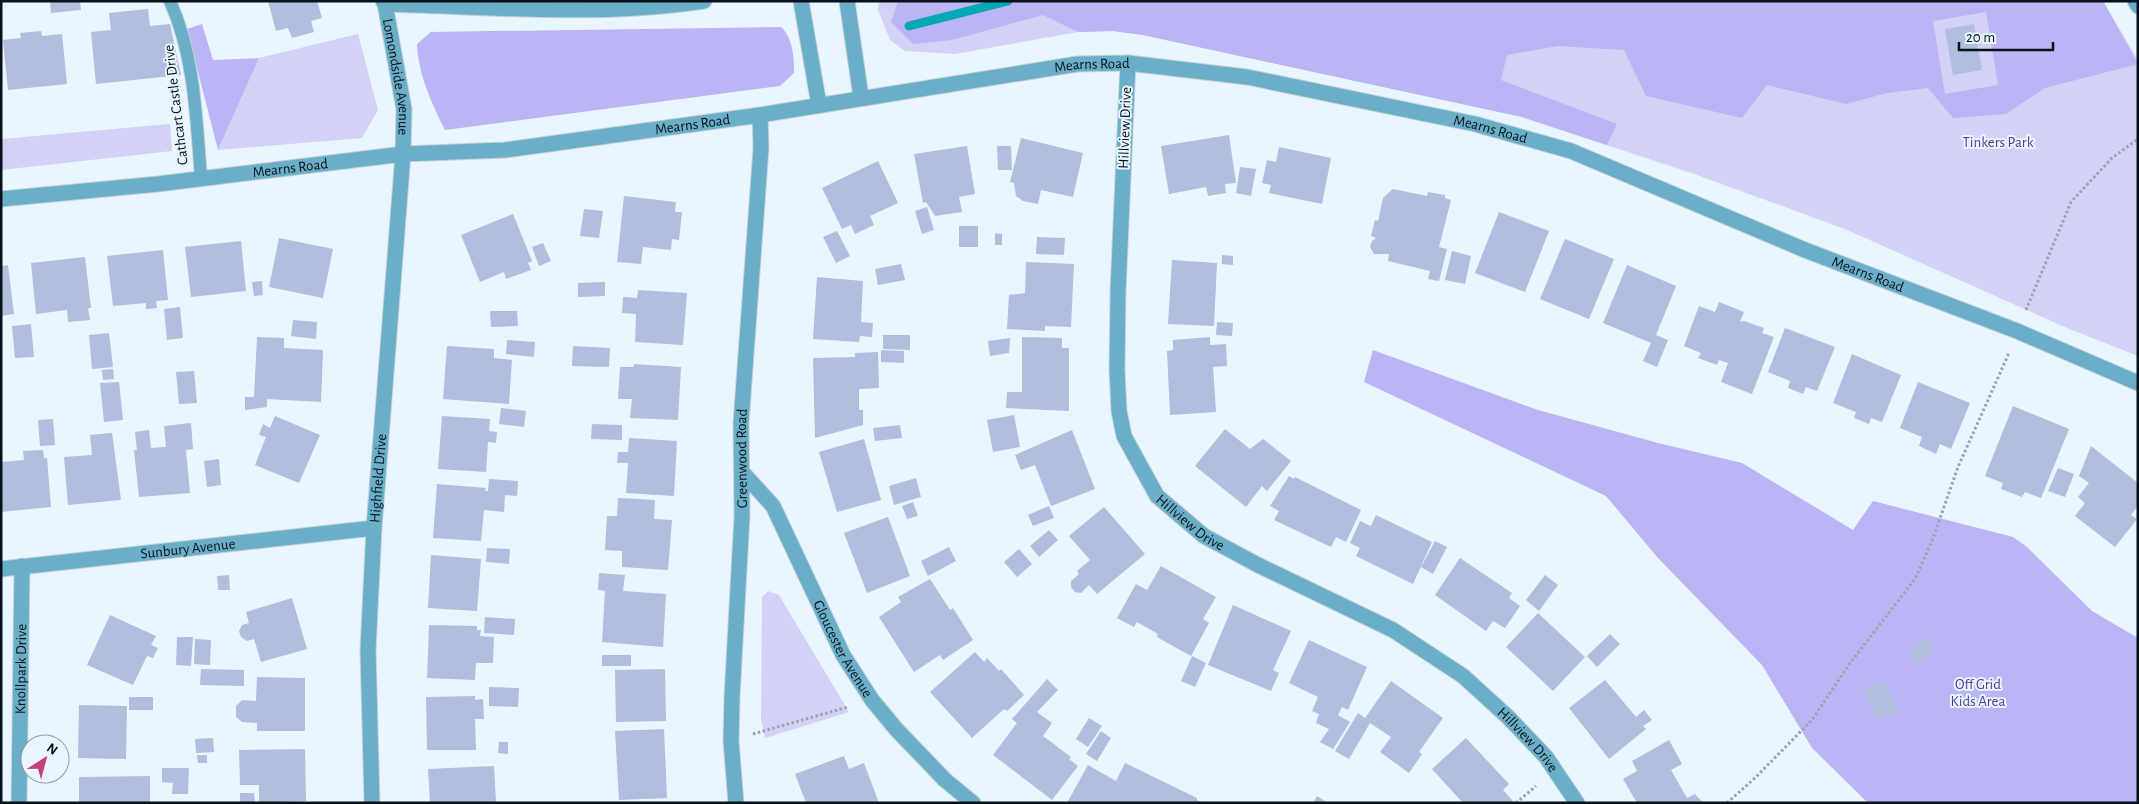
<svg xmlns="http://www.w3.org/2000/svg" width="2139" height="804" font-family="'Alegreya Sans',sans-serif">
	<rect width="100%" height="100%" fill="#e9f5ff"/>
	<path fill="#d4d1f7" d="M879,1H2103L2138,60V356L2067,328L1845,229L1694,174L1522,117L1143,35L1113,31L1078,32L955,54L905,51L890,40L878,10Z
		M358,34L378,110L362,138L218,150L259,58Z
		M170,124L172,151L1,170V139Z
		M768,591L779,595L849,712L765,738L761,719L762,597Z"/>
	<path fill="#bbb4f5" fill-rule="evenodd" d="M898,1H2103L2138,64L2045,88L2006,114L1953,118L1928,88L1887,93L1846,104L1767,85L1742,118L1646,96L1624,50L1558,46L1507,55L1501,80L1617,124L1607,145L1522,117L1143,35L1113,31L1078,32L1043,15L952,40L913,44L891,22ZM1986,12L1998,85L1945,94L1933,21Z
		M202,24L213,60L259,58L218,150L187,29Z
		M781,27C793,38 794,57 794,73L780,86L445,130C432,104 418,74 417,44L431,32Z
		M1373,350L1538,410L1658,443L1742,463L1853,530L1873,501L2013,537L2027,547L2092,611L2138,638V803H1868L1812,748L1762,665L1658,558L1606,496L1364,382Z"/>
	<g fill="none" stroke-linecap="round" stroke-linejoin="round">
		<path stroke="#00a9b3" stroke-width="9" d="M909,26L1008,1"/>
	</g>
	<path fill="#b1bedd" d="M50,1H80L81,10L51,13Z
		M268,1H317L322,18L311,21L314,32L292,38L288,28L276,31Z
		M148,9L150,26L170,24L181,75L96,84L91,32L111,30L109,13Z
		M1974,24L1982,70L1953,75L1945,29Z
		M41,31L42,36L62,34L67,84L8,90L3,40L21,38L20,33Z
		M1229,135L1236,183L1225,184L1226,193L1208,196L1206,187L1169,194L1161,146Z
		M1021,138L1083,153L1073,197L1041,190L1038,204L1023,201L1016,196L1014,183L1010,182Z
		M967,146L975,194L959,197L962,212L935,216L926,202L923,203L914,154Z
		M997,146H1011L1012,170H998Z
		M1279,147L1331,158L1322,204L1269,193L1271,185L1262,183L1267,160L1276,162Z
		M878,161L898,203L870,216L874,225L855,234L851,225L842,229L822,188Z
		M1240,167L1256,169L1251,196L1236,193Z
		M1393,189L1427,196L1428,192L1445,195V198L1451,200L1439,247L1447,249L1439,281L1428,279L1430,271L1388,261L1389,254H1374L1370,247L1372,241L1376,238L1371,236L1375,220L1378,221L1383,198Z
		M624,196L676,202L675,212H682L679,240L672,239L671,250L643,247L641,264L617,262Z
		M927,207L934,230L922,234L915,211Z
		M584,209L603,211L599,238L580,236Z
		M1499,212L1549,231L1525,292L1475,273Z
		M513,214L532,261L528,263L531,270L506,279L504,272L480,282L461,235Z
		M959,226H978V247H959Z
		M837,231L850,256L836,263L823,237Z
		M995,233L1002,234V245H995Z
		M1037,237L1065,238L1064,255L1036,254Z
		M279,238L333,249L323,298L269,287Z
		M1565,239L1614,259L1589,319L1540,299Z
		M241,241L246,291L191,297L185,247Z
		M543,243L551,261L539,266L532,247Z
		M163,250L168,300L156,301L157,308L146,309V303L113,306L107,256Z
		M1452,251L1471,256L1465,284L1445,280Z
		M1222,255L1233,256V265L1222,264Z
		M85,257L91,308H88L90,320L68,322L67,310L36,314L31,263Z
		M1172,260L1217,263L1214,326L1168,324Z
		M1026,262L1074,264L1071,327L1045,326V331L1007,329L1009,295L1025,293Z
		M901,264L905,280L878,285L875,269Z
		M8,265L14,314L1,316V266Z
		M1627,265L1676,286L1656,335L1668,340L1657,367L1643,361L1651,343L1603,323Z
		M817,277L863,281L861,322L873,323L872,337L860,336L859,342L813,339Z
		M262,281L263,295L254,296L252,282Z
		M605,282V296L578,297V283Z
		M638,290L687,293L683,345L635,342L636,314L622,313L623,297L637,298Z
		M1719,302L1744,312L1740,322L1744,321L1764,328L1762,333L1774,337L1752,394L1721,382L1728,363L1719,360L1717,365L1698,358L1701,353L1684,346L1699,306L1715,312Z
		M180,307L183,338L167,340L164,309Z
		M490,311H517L518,326L491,327Z
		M293,320L317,322L316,339L291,336Z
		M1217,322L1233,323L1232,336L1216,335Z
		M31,324L34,357L15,358L12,326Z
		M1785,328L1835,347L1817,391L1806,387L1803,394L1788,388L1790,381L1768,372Z
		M109,333L113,367L92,369L89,335Z
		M883,335H910V350L883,349Z
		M257,337L284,338V348L323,350L321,402L267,399V407L245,410V397H254Z
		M1022,337L1062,338V348H1069V411L1006,408L1007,392H1022Z
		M1210,337V345L1226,344L1227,366L1213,367L1216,412L1170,415L1167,351L1173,350V340Z
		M1010,338L1009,353L990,356L988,341Z
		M507,340L535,342L534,357L506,354Z
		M447,346L494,349V358L512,360L509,404L443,399Z
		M573,346L610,348L609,367L572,366Z
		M881,350L904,351V363L881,362Z
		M878,352L879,388L859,389V410H863V425L815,438L813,358L855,357V353Z
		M1852,354L1901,375L1882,422L1871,418L1869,424L1854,418L1856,412L1833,403Z
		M634,364L681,367L678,420L630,418L632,399H618L620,367H633Z
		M113,369L114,379L103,380L102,370Z
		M194,371L197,403L179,404L176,372Z
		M119,382L123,420L104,422L100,383Z
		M1918,382L1970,403L1951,449L1940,444L1936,454L1919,446L1922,437L1900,428Z
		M2013,406L2069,429L2041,498L2025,492L2022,497L2001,489L2003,483L1985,476Z
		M501,408L526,411L524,427L499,424Z
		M1014,415L1020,447L993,452L987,420Z
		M275,416L320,435L299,483L255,465L266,437L259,435L263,424L270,428Z
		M442,416L490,419L489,431L497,432L496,443L488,442L486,472L438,469Z
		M53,419L55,445L40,446L38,420Z
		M191,423L193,449L186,450L190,493L139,497L134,450H137L135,432L149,430L151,448L166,447L164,426Z
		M592,424L622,425V440L591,439Z
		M900,425L902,438L875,441L873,428Z
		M1225,429L1250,449L1263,439L1291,461L1267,491L1262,486L1246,507L1195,466Z
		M1072,430L1095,489L1051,506L1035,465L1021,470L1015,455Z
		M112,433L121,500L68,505L64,457L92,455L90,435Z
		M629,438L677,441L674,496L626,493L628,463H617L618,452H628Z
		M864,439L881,500L837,512L819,452Z
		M2091,446L2138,483V506L2131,515L2137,519L2115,547L2075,516L2085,503L2078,497L2089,483L2079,476Z
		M43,450L44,458H47L51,507L1,512V462L24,460L23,451Z
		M219,459L221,485L207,487L204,461Z
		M2058,468L2074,474L2065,497L2048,491Z
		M1289,476L1294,479L1295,477L1361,510L1346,542L1336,537L1331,547L1274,520L1279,511L1270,506Z
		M916,478L921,497L894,505L889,486Z
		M489,479L518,481L517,496L505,495L504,512L484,510L481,541L433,538L437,484L486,488L485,491H488Z
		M618,498L655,500L654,519L672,520L668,570L622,567V551L605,550L607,516H617Z
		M913,502L918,516L907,519L902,506Z
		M1049,506L1054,518L1033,526L1028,515Z
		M1104,507L1145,554L1097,594L1089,585L1081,593L1075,592L1071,587V581L1079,574L1077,571L1090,560L1069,536Z
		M1376,515L1432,542L1413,584L1356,556L1360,548L1350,543L1360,521L1371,526Z
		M888,517L910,576L867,593L844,533Z
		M1049,530L1058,540L1039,557L1030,546Z
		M1435,541L1447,547L1433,574L1421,567Z
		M949,547L956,561L928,576L921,561Z
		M487,548L510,549L509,564L486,562Z
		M1019,549L1032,564L1017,577L1004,562Z
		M431,555L481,559L477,611L428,608Z
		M1460,558L1512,593L1509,598L1520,606L1505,628L1493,621L1486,631L1435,595Z
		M1161,566L1216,597L1203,619L1209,623L1191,656L1157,637L1158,634L1137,622L1134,627L1117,618L1136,584L1147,590Z
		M599,573L625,575L623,591L666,594L663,647L602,642L605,591L598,590Z
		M229,575L230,590H218L217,576Z
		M1545,575L1558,585L1539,611L1526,600Z
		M930,579L950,610L953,608L973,640L943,660L940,655L914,672L879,617L901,602L898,597Z
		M292,598L307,649L261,662L254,639L247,641L241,637L239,631L242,625L249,623L246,612Z
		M1233,605L1291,631L1273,670L1279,673L1271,691L1208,665Z
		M1538,613L1585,657L1553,691L1506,647Z
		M110,615L156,636L151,645L158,648L153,658L147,656L133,685L87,665Z
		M485,617L515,619L514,635L484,633Z
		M429,625L477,626V630H481L480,636L494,637L493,663H476L475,680L427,678Z
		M1610,634L1620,644L1597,667L1587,656Z
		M177,637H193L191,666L176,665Z
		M1922,637L1934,645L1921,664L1909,656Z
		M195,639L211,640L210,665L194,664Z
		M1309,640L1367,667L1348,710L1342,707L1338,715L1350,722L1333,749L1320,742L1329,729L1316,723L1319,714L1312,711L1318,697L1289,683Z
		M975,652L984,662L987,658L999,671L1001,669L1024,695L1007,711L1004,709L972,738L930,692Z
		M602,655H631V666H602Z
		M1192,656L1206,663L1195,687L1181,681Z
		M201,669L244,670V686L200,685Z
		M665,669L666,721L616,722L615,670Z
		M257,677L305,678V731H257V723L242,722L236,717V706L242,700L256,701Z
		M1047,679L1058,690L1037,712L1052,723L1043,736L1071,757L1069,759L1078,766L1052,800L993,755L1017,723L1012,719Z
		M1605,680L1636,717L1644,710L1652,720L1643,726L1646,729L1609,759L1569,708Z
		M1884,680L1899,711L1878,720L1863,690Z
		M1391,681L1443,718L1419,752L1422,754L1409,773L1380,752L1391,737L1370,723L1349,759L1335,751L1358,713L1365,718Z
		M489,687L519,688L518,707L489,706Z
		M475,696V700L483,699L484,719H475L476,750H427L426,697Z
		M129,697H153V710H129Z
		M79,705L127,706L126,759L78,758Z
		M1089,718L1102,726L1088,747L1076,739Z
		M664,729L667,798L619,800L615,731Z
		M1101,731L1111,738L1097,761L1086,754Z
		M213,738L214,752L196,753L195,739Z
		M1466,738L1509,784L1503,790L1513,801L1510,803H1463L1432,769Z
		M1669,740L1682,764L1671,770L1687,798L1695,794L1703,803H1637L1623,779L1637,771L1632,761Z
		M499,742H508V754L498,753Z
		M305,749L306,801L259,803V785H240L239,750Z
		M197,755H207V763H198Z
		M844,756L849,769L864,763L879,803H806L795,774Z
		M1125,763L1197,798V800L1203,803H1067L1088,765L1116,781Z
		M494,766L496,803H430L428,769Z
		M162,768H189L188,794H172L173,783L162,782Z
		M150,776V803H79V777Z
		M240,793H254L255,803H240Z
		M1317,796L1328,803H1313Z"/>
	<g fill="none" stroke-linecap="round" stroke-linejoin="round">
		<defs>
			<path id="service" d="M170,1C195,57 196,118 201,177"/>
			<g id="pedestrian">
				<path id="s1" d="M385,4L404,109L403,154"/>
			</g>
			<g id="minor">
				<path d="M383,1L385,4C492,7 597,17 704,1"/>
				<path d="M2135,1L2138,6"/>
				<path id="s2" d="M1128,63L1118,292L1117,370L1119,411L1124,436L1157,496L1204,536L1258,565L1393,630L1463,676L1509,718L1546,757L1577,803"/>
				<path id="s3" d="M742,472L773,506L843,655L872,700L896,729L945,780L973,803"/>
				<path id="s4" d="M1,569L374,528"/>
				<path id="s5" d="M19,803L22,566"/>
				<path id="s6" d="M372,803L368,650L374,528L403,154"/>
			</g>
			<g id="tertiary">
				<path d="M801,1L819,105"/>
				<path d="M847,1L861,97"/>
				<path id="s7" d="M1,199L158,184L403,154L505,150L760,115L1077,64L1128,63L1247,77L1475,124L1571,151L1805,250L2017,331L2138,383"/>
				<path id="s8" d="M736,803L731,741L732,697L742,516L741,423L761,148L760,115"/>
			</g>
		</defs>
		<use href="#service" stroke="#c5d1db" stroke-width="14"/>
		<use href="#pedestrian" stroke="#c5d1db" stroke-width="17"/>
		<use href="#minor" stroke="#c5d1db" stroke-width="17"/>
		<use href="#tertiary" stroke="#c5d1db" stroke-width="17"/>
		<path stroke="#99a4ae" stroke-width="3" stroke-dasharray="2.5 2.5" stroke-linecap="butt" d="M2026,310L2071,202L2112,158L2138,139
			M753,734L848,707
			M1516,803L1536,786
			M1727,803L1756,777L1812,720L1850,663L1915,579L1932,541L1958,467L2009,353"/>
		<use href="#service" stroke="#6aaec7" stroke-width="12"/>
		<use href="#pedestrian" stroke="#6aaec7" stroke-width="15"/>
		<use href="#minor" stroke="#6aaec7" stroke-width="15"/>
		<use href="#tertiary" stroke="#6aaec7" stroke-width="15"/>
	</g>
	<g text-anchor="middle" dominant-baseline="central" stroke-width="4" stroke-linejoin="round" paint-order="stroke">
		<g font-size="15" fill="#08121b" stroke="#e9f5ff">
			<text stroke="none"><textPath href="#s7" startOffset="1100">Mearns Road</textPath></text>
			<text stroke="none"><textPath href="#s1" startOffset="74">Lomondside Avenue</textPath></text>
			<text transform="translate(176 105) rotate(-97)">Cathcart Castle Drive</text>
			<text stroke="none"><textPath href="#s7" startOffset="696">Mearns Road</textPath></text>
			<text transform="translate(1125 128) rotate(-88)">Hillview Drive</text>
			<text stroke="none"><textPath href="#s7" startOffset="1505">Mearns Road</textPath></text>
			<text stroke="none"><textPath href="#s7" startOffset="291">Mearns Road</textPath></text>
			<text stroke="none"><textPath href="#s7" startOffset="1910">Mearns Road</textPath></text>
			<text stroke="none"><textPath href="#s8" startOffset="345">Greenwood Road</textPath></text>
			<text stroke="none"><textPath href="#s6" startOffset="325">Highfield Drive</textPath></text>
			<text stroke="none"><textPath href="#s2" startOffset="485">Hillview Drive</textPath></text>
			<text stroke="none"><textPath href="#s4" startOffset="188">Sunbury Avenue</textPath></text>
			<text stroke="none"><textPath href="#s3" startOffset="205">Gloucester Avenue</textPath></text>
			<text stroke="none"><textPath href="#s5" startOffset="134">Knollpark Drive</textPath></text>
			<text stroke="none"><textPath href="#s2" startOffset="890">Hillview Drive</textPath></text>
		</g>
		<g font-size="15" fill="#513c98" stroke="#e9f5ff">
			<text x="1998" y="142">Tinkers Park</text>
			<text x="1978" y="684">Off Grid<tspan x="1978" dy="17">Kids Area</tspan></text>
		</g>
	</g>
	<rect width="2139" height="804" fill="none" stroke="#08121b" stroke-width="5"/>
	<g transform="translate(45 759) rotate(36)"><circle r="24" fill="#e9f5ff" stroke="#8f9aa4"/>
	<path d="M0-4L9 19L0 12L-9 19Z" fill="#c64080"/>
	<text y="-8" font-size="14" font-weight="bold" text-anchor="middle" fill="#08121b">N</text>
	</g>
	<path d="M1959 42v8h94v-8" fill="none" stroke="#08121b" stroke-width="2.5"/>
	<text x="1966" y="42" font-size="15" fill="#08121b" stroke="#e9f5ff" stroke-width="4" paint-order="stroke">20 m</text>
</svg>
